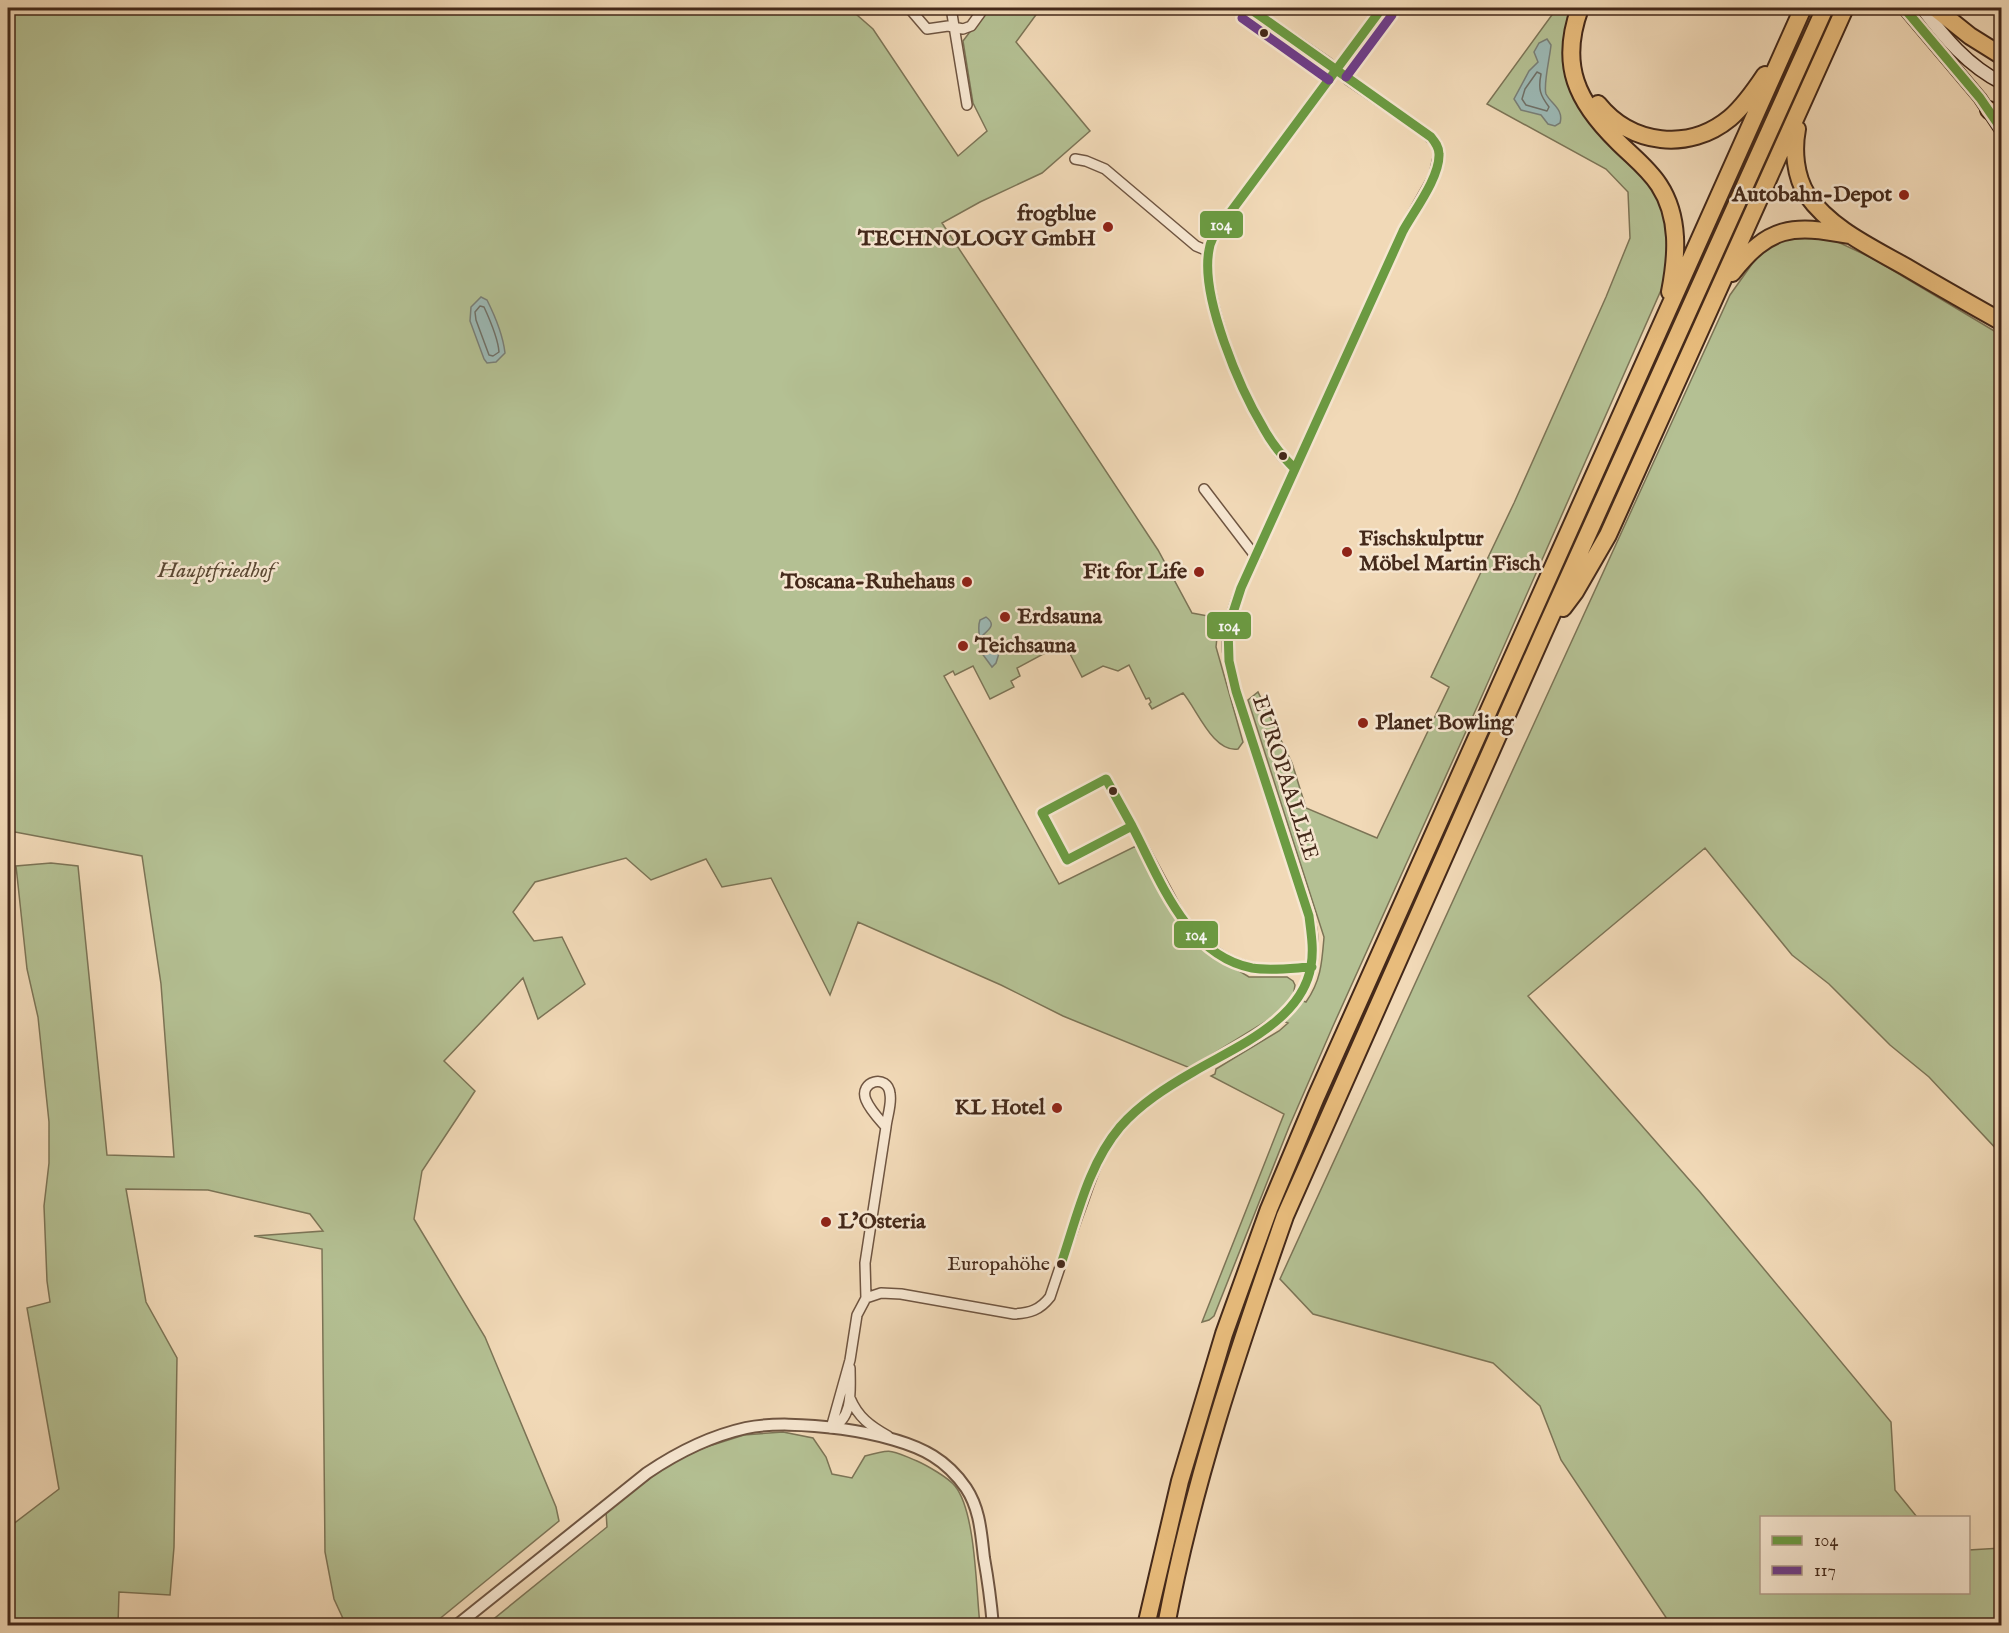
<svg xmlns="http://www.w3.org/2000/svg" width="2009" height="1633" font-family="'IM FELL English',serif">
	<rect width="100%" height="100%" fill="#f1d9b7"/>
	<filter id="stains"><feTurbulence type="fractalNoise" baseFrequency=".00333" numOctaves="4"/><feColorMatrix values="0 0 0 0 .2 0 0 0 0 .09 0 0 0 0 .02 0 0 0 .5 -.17"/></filter>
	<radialGradient id="worn" r=".72"><stop offset=".6" stop-color="#630" stop-opacity="0"/><stop offset="1" stop-color="#630" stop-opacity=".3"/></radialGradient>
	<path fill="#b4c093" stroke="#7c7456" stroke-width="1.5" d="M8,8H849L873,29L958,156L987,131L973,103L963,41L988,8H1041L1016,42L1090,131L1042,173L980,202L942,223L1158,550L1192,613L1219,618L1216,647L1243,742L1238,749C1213,753 1197,709 1183,693L1152,709L1149,704L1151,702L1149,698L1146,699L1129,665L1118,671L1103,666L1082,677L1068,650L1062,653L1058,646L1017,668L1020,676L1011,681L1014,687L990,699L973,666L955,675L953,671L944,676L1059,884L1136,846L1173,915L1198,946L1249,977H1287L1293,981L1295,985L1293,997L1306,1002C1321,981 1322,962 1324,937L1248,700L1258,692L1292,763L1306,808L1377,838L1449,687L1431,677L1514,503L1606,297L1630,238L1628,192L1606,169L1487,104L1557,8H1577L1567,58L1651,186L1663,211L1672,245L1669,272L1477,707L1333,1026L1289,1127L1214,1316L1209,1320L1202,1322L1284,1114L1211,1076L1215,1074L1216,1069L1279,1031L1288,1023L1273,1017L1190,1068L1063,1016L1001,985L858,922L830,995L771,878L722,887L706,859L651,880L626,858L535,882L513,912L534,941L562,937L585,984L538,1019L523,978L444,1061L475,1091L422,1171L414,1219L485,1337L556,1507L559,1521L432,1625H346L334,1599L325,1552L322,1249L254,1236L323,1231L310,1214L208,1190L126,1189L146,1302L177,1358L174,1547L170,1595L119,1592L118,1625H8V1528L59,1489L27,1308L50,1302L47,1281L44,1206L49,1163V1122L38,1017L27,969L16,866L51,863L78,866L107,1155L174,1157L161,984L142,856L15,832L8,833Z
		M1823,235L1874,259L2001,335V1154L1929,1077L1890,1045L1829,984L1792,955L1705,848L1528,996L1700,1192L1891,1422L1895,1490L1917,1517L1762,1518V1592H1968L1969,1550L2001,1548V1625H1671L1561,1460L1540,1406L1493,1363L1313,1314L1280,1279L1730,295L1757,257L1784,238Z
		M783,1432L813,1438L826,1457L832,1474L852,1478L865,1456C893,1448 890,1450 917,1461C926,1465 949,1478 955,1486C976,1512 976,1591 980,1625L485,1626L607,1527L606,1511L668,1465L703,1448L744,1435Z"/>
	<path fill="#9cb9b5" stroke="#797f77" stroke-width="1.5" d="M1547,39L1551,45C1550,57 1543,85 1546,94C1551,104 1564,109 1560,123L1555,126L1548,124L1541,115L1521,110L1514,99L1529,71L1538,62L1534,52L1539,43Z
		M481,297L487,300C495,316 503,335 505,353L496,362L487,363L484,359L470,321L471,307Z
		M986,617C996,624 990,629 983,635L984,643L987,645L998,643L1001,647L996,663L992,667L981,652C982,641 976,631 980,620Z"/>
	<g fill="none" stroke-linecap="round" stroke-linejoin="round">
		<path stroke="#707168" stroke-width="1.5" d="M1537,72L1541,74C1538,89 1540,95 1549,107L1547,111L1526,105L1522,99L1525,89Z
			M480,306L484,307C490,320 498,338 499,352L493,356L489,355L476,320L475,312Z"/>
		<defs>
			<path id="minor" d="M909,8L927,29L948,26L963,29L971,26L984,8
				M951,8L967,105
				M1075,159L1086,161L1105,169L1196,246L1208,251
				M1295,469C1256,440 1201,302 1208,253C1210,237 1222,223 1232,210L1382,8
				M1204,489L1256,557
				M1132,826L1178,912C1197,940 1225,966 1260,969C1277,971 1295,968 1312,967
				M866,1298L865,1263L886,1127C879,1119 870,1110 866,1100C858,1081 888,1073 890,1094C892,1104 887,1117 886,1127
				M850,1398C858,1417 870,1426 888,1436
				M831,1428L850,1360L857,1315L866,1298L881,1293L901,1294L1014,1314C1030,1313 1040,1310 1050,1297C1060,1267 1070,1237 1081,1207C1091,1179 1099,1152 1118,1129C1145,1098 1183,1078 1218,1058C1279,1023 1328,996 1309,916L1236,691C1224,644 1223,633 1241,588L1403,231L1434,176L1439,154L1436,143L1423,131L1350,81L1327,62L1249,8
				M831,1428C854,1418 850,1390 850,1368"/>
			<path id="tertiary" d="M456,1626L647,1473C678,1452 710,1436 746,1428C791,1418 894,1431 933,1456C946,1464 957,1475 966,1488C980,1509 981,1533 984,1558C988,1580 991,1603 993,1626"/>
			<path id="secondary" d="M1904,8L1980,98L2002,131
				M1922,8C1944,37 1968,66 2002,83"/>
			<path id="motorway" d="M1580,8C1559,65 1577,102 1618,142C1633,157 1648,168 1659,185C1680,217 1677,256 1670,292
				M1935,8L1970,36L2002,56
				M1598,104C1631,145 1689,152 1730,118C1744,106 1755,90 1765,75
				M1989,110L2002,119
				M1797,129C1793,150 1795,176 1807,195C1831,229 1871,247 1906,267C1938,286 1970,304 2002,322
				M1732,273C1769,226 1792,224 1849,235
				M1563,608L1575,592L1608,535L1845,8
				M1146,1626L1180,1481L1224,1334L1269,1209L1316,1097L1803,8
				M1166,1626C1192,1486 1238,1350 1285,1216L1542,636L1825,8"/>
		</defs>
		<use href="#minor" stroke="#6f5541" stroke-width="12"/>
		<use href="#tertiary" stroke="#6f5541" stroke-width="14"/>
		<use href="#secondary" stroke="#44291a" stroke-width="15"/>
		<use href="#motorway" stroke="#44291a" stroke-width="20"/>
		<use href="#minor" stroke="#f6e6d0" stroke-width="9"/>
		<use href="#tertiary" stroke="#f6e6d0" stroke-width="10"/>
		<use href="#secondary" stroke="#f6e6d0" stroke-width="12"/>
		<use href="#motorway" stroke="#e8bc7c" stroke-width="16"/>
		<defs>
			<path id="bus-1" d="M1904,8L1980,98L2002,130
				M1295,469C1283,457 1272,444 1264,429C1240,389 1200,297 1209,250C1210,241 1215,233 1221,225L1382,8
				M1106,779L1132,826L1067,860L1042,813Z
				M1132,826C1160,879 1186,955 1252,968C1271,971 1293,968 1312,967
				M1061,1264C1077,1217 1088,1165 1120,1127C1140,1104 1167,1087 1193,1072C1235,1047 1302,1021 1311,966C1314,949 1311,933 1309,916L1236,691L1229,661L1228,628L1241,588L1403,231C1414,211 1440,177 1439,154C1439,147 1435,142 1431,137L1249,8"/>
			<path id="bus-2" d="M1242,18L1329,80
				M1346,77L1392,15"/>
		</defs>
		<use href="#bus-1" stroke="#f6e6d0" stroke-width="14"/>
		<use href="#bus-2" stroke="#f6e6d0" stroke-width="14"/>
		<use href="#bus-1" stroke="#6b9b42" stroke-width="9"/>
		<use href="#bus-2" stroke="#6e3e8b" stroke-width="9"/>
	</g>
	<g fill="#44291a" stroke="#f6e6d0" stroke-width="2">
		<circle cx="1264" cy="33" r="5"/>
		<circle cx="1283" cy="456" r="5"/>
		<circle cx="1113" cy="791" r="5"/>
		<circle cx="1061" cy="1264" r="5"/>
	</g>
	<g fill="#8f2418" stroke="#f6e6d0" stroke-width="2">
		<circle cx="1904" cy="195" r="6"/>
		<circle cx="1108" cy="227" r="6"/>
		<circle cx="1347" cy="552" r="6"/>
		<circle cx="1199" cy="572" r="6"/>
		<circle cx="967" cy="582" r="6"/>
		<circle cx="1005" cy="617" r="6"/>
		<circle cx="963" cy="646" r="6"/>
		<circle cx="1363" cy="723" r="6"/>
		<circle cx="1057" cy="1108" r="6"/>
		<circle cx="826" cy="1222" r="6"/>
	</g>
	<g text-anchor="middle" dominant-baseline="central" stroke-width="5" stroke-linejoin="round" paint-order="stroke">
		<g font-size="20" fill="#44291a" stroke="#f6e6d0" text-anchor="end">
			<text x="1050" y="1264">Europahöhe</text>
		</g>
		<g font-size="22" font-weight="bold" fill="#44291a" stroke="#f6e6d0" text-anchor="end">
			<text x="1892" y="195">Autobahn-Depot</text>
			<text x="1096" y="214">frogblue<tspan x="1096" dy="25">TECHNOLOGY GmbH</tspan></text>
			<text x="1359" y="539" text-anchor="start">Fischskulptur<tspan x="1359" dy="25">Möbel Martin Fisch</tspan></text>
			<text x="1187" y="572">Fit for Life</text>
			<text x="955" y="582">Toscana-Ruhehaus</text>
			<text x="1017" y="617" text-anchor="start">Erdsauna</text>
			<text x="975" y="646" text-anchor="start">Teichsauna</text>
			<text x="1375" y="723" text-anchor="start">Planet Bowling</text>
			<text x="1045" y="1108">KL Hotel</text>
			<text x="838" y="1222" text-anchor="start">L’Osteria</text>
		</g>
		<g font-size="22" font-style="italic" fill="#5a4732" stroke="#f6e6d0">
			<text x="216" y="571">Hauptfriedhof</text>
		</g>
		<g font-size="22" fill="#44291a" stroke="#f6e6d0">
			<text transform="translate(1285 778) rotate(72)">EUROPAALLEE</text>
		</g>
	</g>
	<g stroke="#f6e6d0" stroke-width="2">
		<rect x="1199" y="210" width="45" height="29" rx="6" fill="#6b9b42"/>
		<rect x="1206" y="611" width="46" height="29" rx="6" fill="#6b9b42"/>
		<rect x="1173" y="920" width="46" height="29" rx="6" fill="#6b9b42"/>
	</g>
	<g font-size="16" text-anchor="middle" font-weight="bold" fill="#fff">
		<text x="1221" y="230">104</text>
		<text x="1229" y="631">104</text>
		<text x="1196" y="940">104</text>
	</g>
	<rect width="2009" height="1633" fill="none" stroke="#f1d9b7" stroke-width="30"/>
	<rect x="9" y="9" width="1991" height="1615" fill="none" stroke="#44291a" stroke-width="3"/>
	<rect x="15" y="15" width="1979" height="1603" fill="none" stroke="#44291a" stroke-width="1.5"/>
	<rect x="1760" y="1516" width="210" height="78" fill="#f6e6d0" stroke="#af9a87" stroke-width="1.5"/>
	<rect x="1772" y="1536" width="30" height="9" fill="#6b9b42" stroke="#af9a87" stroke-width="1.5"/>
	<text x="1814" y="1546" font-size="18" fill="#44291a">104</text>
	<rect x="1772" y="1566" width="30" height="9" fill="#6e3e8b" stroke="#af9a87" stroke-width="1.5"/>
	<text x="1814" y="1576" font-size="18" fill="#44291a">117</text>
	<rect width="100%" height="100%" filter="url(#stains)"/>
	<rect width="100%" height="100%" fill="url(#worn)"/>
</svg>
